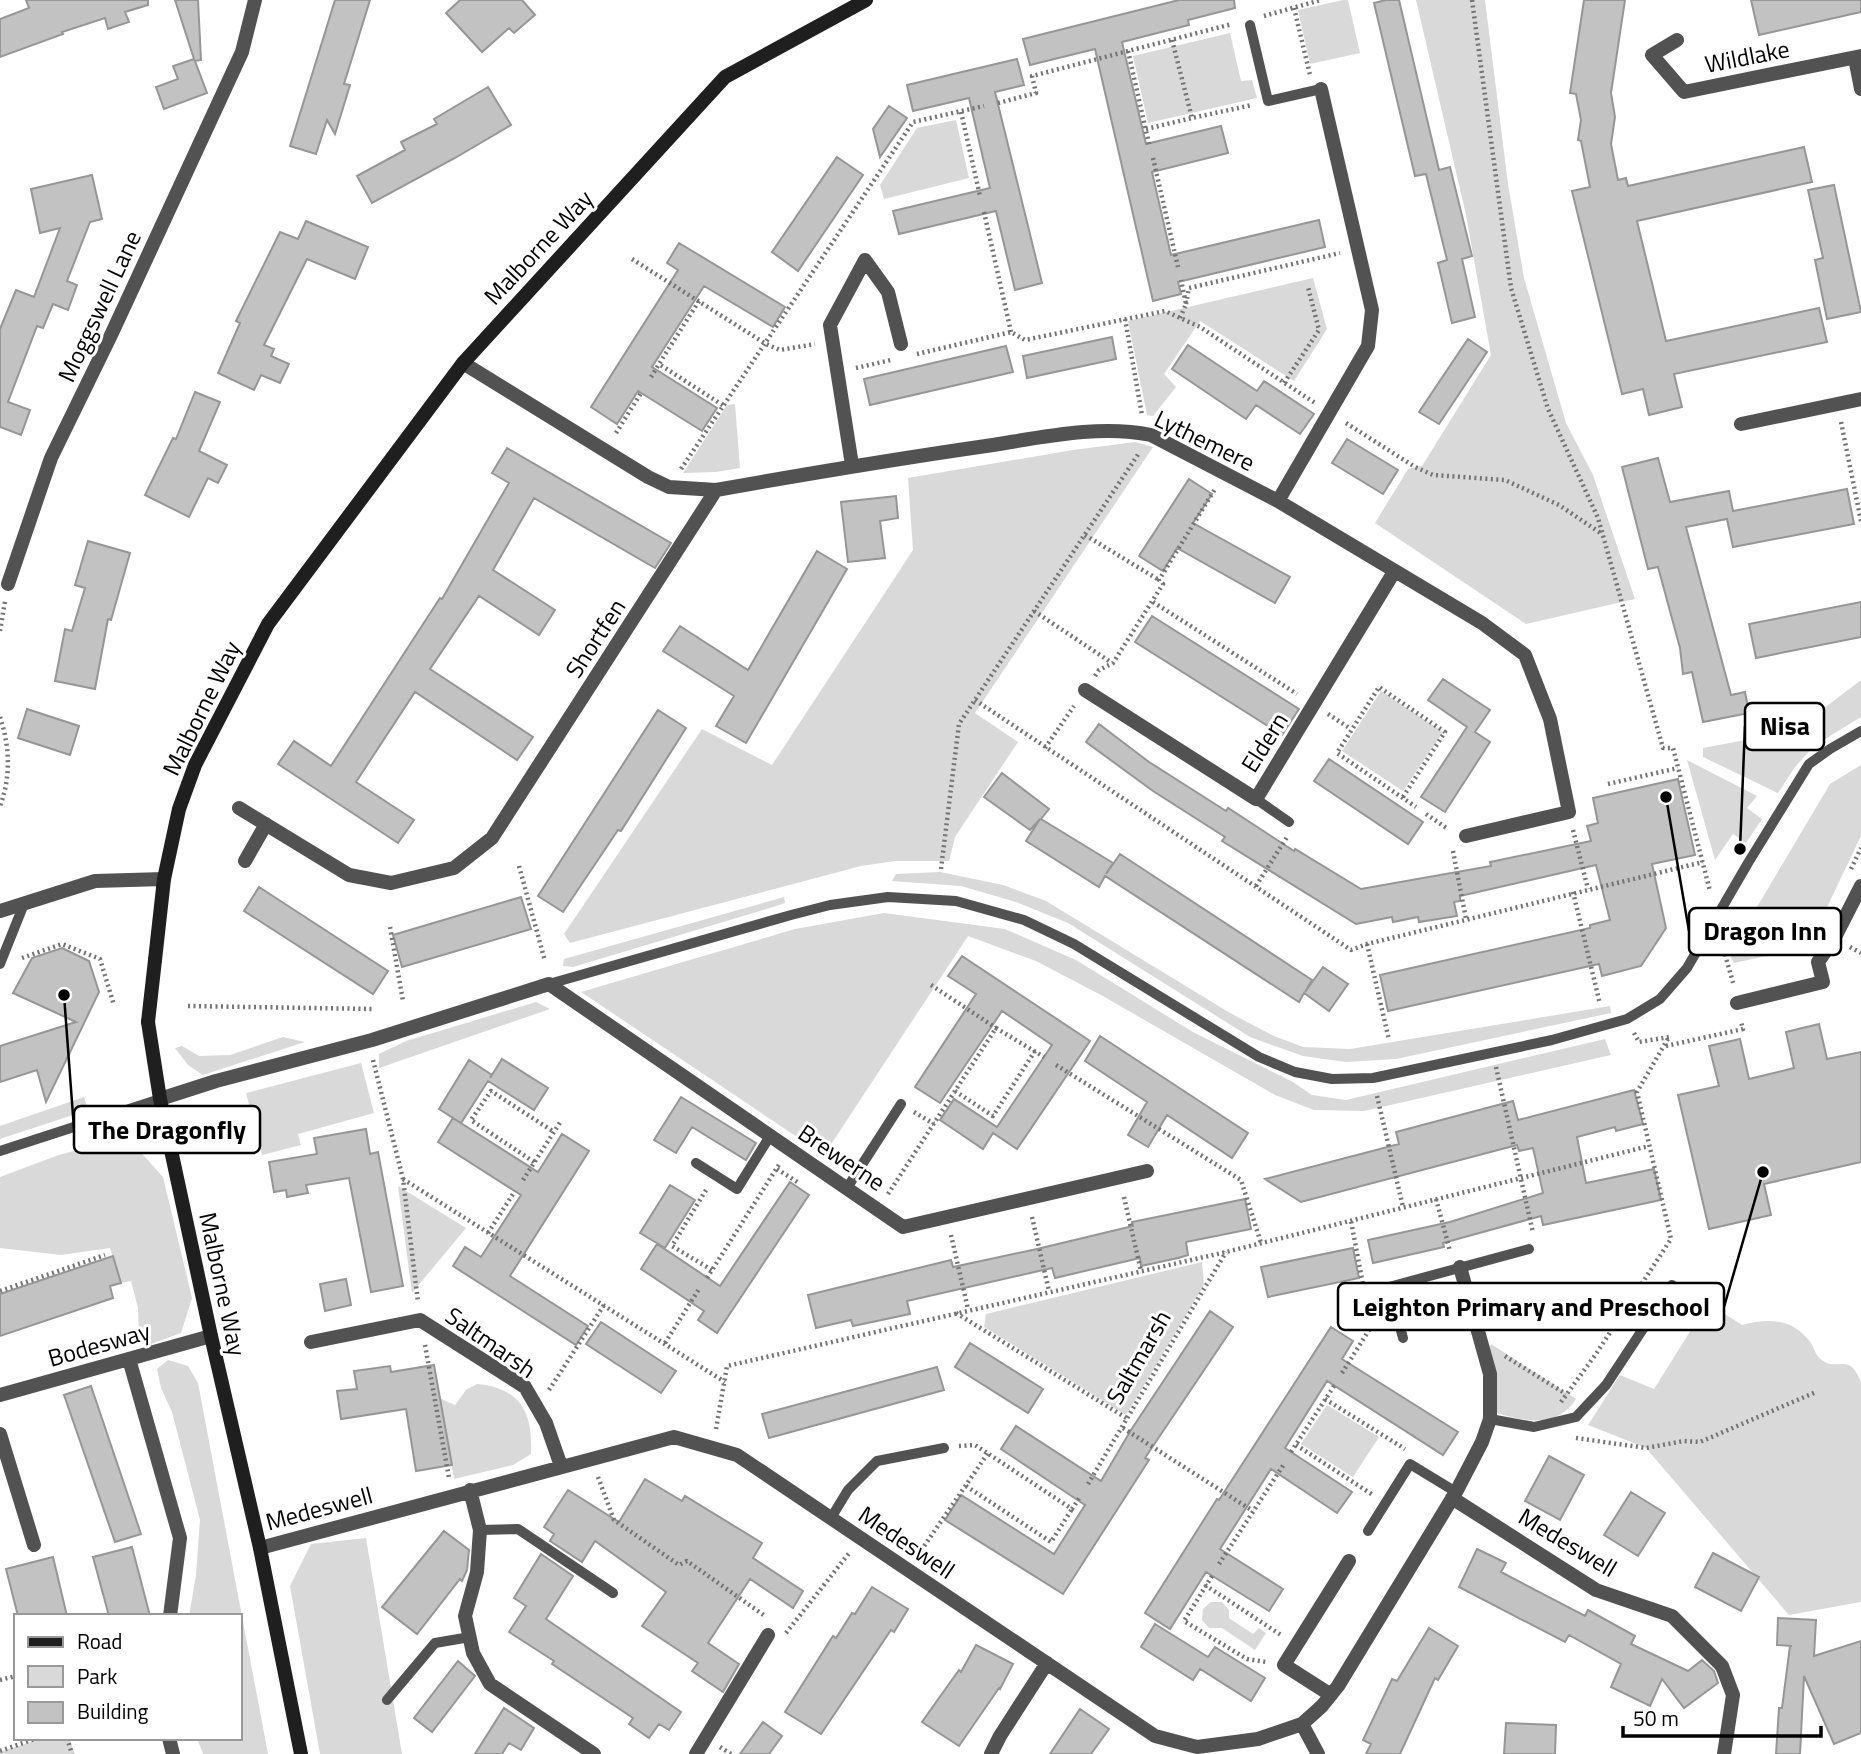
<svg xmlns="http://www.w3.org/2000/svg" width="1861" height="1754" font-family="'Titillium Web',sans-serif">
	<rect width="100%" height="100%" fill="#fff"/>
	<path fill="#d9d9d9" d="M1343,0H1348L1360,53L1310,64L1298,10Z
		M1416,0H1485L1508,184L1524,278L1566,423L1593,475L1635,599L1526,624L1375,523L1408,469L1422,466L1491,355L1466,215Z
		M1230,33L1241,81L1252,80L1257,98L1148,123L1133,56Z
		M956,120L969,178L884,199L880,185L917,128Z
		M1313,278L1327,329L1294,381L1200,321L1164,374L1176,387L1153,416L1147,415L1128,321Z
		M735,404L740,468L716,472L683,473L727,405Z
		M1135,442L1153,447L975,713L1018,742L955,837L949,861H895L861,866L570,943L564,934L702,729L772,765L913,550L908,478L1073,450Z
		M1861,680V717L1815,745L1795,767L1778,793L1703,757V748L1794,731Z
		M1381,691L1443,732L1403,791L1342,751Z
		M1687,760L1757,796L1747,808L1762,819L1746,843L1733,834L1715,860Z
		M1861,765V836L1808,947L1734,963L1729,954L1830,784Z
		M940,872L1003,885L1046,901L1230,1013L1274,1036L1303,1047L1350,1049L1610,1006L1611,1013L1396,1059L1346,1062L1303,1056L1250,1037L1068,923L1016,902L961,886L892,881L896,874Z
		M784,897L785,903L773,907L573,967L563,966L564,959Z
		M884,913L1005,929L1076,960L1193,1032L1293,1082L1312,1095L1346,1100L1605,1039L1611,1055L1364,1111L1314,1110L1275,1095L1101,995L1036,961L968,936L824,1155L581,992L795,929Z
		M536,1002L550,1009L379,1068V1054L406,1041Z
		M283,1037L305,1042L203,1075L188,1065L175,1048L182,1046L199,1056L230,1055Z
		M361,1063L374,1113L298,1134L301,1145L262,1155L246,1093Z
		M84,1097L88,1110L0,1139V1126Z
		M126,1136L163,1177L192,1298L181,1333L151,1344L139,1336L138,1308L131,1281L121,1283L110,1248L61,1255L0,1248V1177L56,1156Z
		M398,1186L466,1228L412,1293Z
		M1202,1262L1204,1285L1126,1415L984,1327L986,1314Z
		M1708,1303L1742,1325C1769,1318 1793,1318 1811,1343C1815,1350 1816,1357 1823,1361C1839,1371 1849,1352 1861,1382V1602L1789,1615L1646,1448L1588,1425L1620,1375L1654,1389Z
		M1491,1344L1576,1399C1558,1428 1525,1422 1497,1413L1489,1349Z
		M168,1360L188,1366L198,1383L268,1754H203L197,1738H240V1616H189L196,1575L200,1520L172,1412L161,1388L157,1369Z
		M477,1384C521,1388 533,1413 531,1454L513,1465L454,1479L439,1398L455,1405L466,1390Z
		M1327,1405L1379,1437L1353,1477L1301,1444Z
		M366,1538L402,1754H320L290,1586L311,1544Z
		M1211,1602H1222L1229,1610V1618L1253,1634L1259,1628L1266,1633L1255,1650L1222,1628H1209L1202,1620L1203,1609Z
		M43,1738H69L75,1754H0V1752Z"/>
	<path fill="#c2c2c2" stroke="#969696" stroke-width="2" d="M26,0H148V5L125,12L129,22L108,29L105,18L62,32L63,34L0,57V19L29,8Z
		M175,0H198L201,60L195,61L207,93L164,109L156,87L178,79L173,66L194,59Z
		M335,0H370L344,84L350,85L335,134L327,120L316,154L290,146Z
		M460,0H522L535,15L514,33L509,28L482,52L446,13Z
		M1179,0H1234L1235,8L1188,20L1189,25L1122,42L1146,144L1221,126L1228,153L1152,172L1171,255L1319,220L1325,247L1178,282L1181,294L1153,301L1095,49L1030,65L1023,39Z
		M1386,0H1399L1439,170L1450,167L1472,256L1462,259L1475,317L1452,323L1438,263L1447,260L1426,174L1415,176L1374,3Z
		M1584,0H1625L1611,93L1615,117L1611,144L1618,180L1626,178L1628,186L1804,147L1812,182L1637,221L1666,341L1819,308L1827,342L1674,374L1682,407L1649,415L1643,389L1622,394L1572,191L1590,187L1581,141L1578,140L1581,120L1576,94L1570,93Z
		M1751,0H1861V12L1759,35Z
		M1017,59L1024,85L995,92L1042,283L1015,290L996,211L899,234L893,211L990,188L969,98L913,111L907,85Z
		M488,87L511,125L455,158L372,203L357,176L405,150L401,142L437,124L434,119Z
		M889,106L907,118L880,157L873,129Z
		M837,157L863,175L798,271L772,252Z
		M92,175L102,219L90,222L67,281L77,285L68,310L53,304L43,328L37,326L8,402L30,410L21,435L0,427V329L16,290L34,297L60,228L40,233L31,189Z
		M1834,185L1861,312L1827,319L1815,260L1823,258L1808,190Z
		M306,221L368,247L355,279L307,259L264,345L274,349L271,356L289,364L280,383L261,375L254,390L218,373L240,323L236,321L280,232L298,239Z
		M679,243L785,307L773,327L704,286L652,367L717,408L702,431L638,391L617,424L591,407L678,270L667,263Z
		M1112,337L1116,359L1027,378L1023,356Z
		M1468,339L1487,352L1439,424L1419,412Z
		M1188,345L1257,391L1264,381L1314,414L1300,434L1256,405L1246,419L1172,369Z
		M1006,346L1013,372L870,405L864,379Z
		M195,392L220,402L199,451L227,465L218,483L208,478L189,517L145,495L173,438L176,439Z
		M1347,439L1398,470L1383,494L1332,463Z
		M507,448L671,543L655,568L534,498L493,570L555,610L539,635L479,596L430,669L533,737L517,760L415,692L356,782L414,820L398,843L278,764L294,741L331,766L440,598L442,599L509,483L492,473Z
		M1658,458L1670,502L1729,491L1733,511L1847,489L1854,524L1733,547L1727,519L1686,527L1731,695L1745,692L1749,713L1703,722L1692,672L1683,674L1680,648L1658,567L1648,569L1622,467Z
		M1189,479L1212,494L1193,523L1290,577L1275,603L1177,548L1163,571L1139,556Z
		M896,496L898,518L880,521L885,558L848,562L841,502Z
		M88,541L130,553L111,620L108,619L95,689L55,681L65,629L72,631L85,588L75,585Z
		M817,551L847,569L746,743L716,726L734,696L663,651L680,626L748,670Z
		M1861,602V637L1756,658L1749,624Z
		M1152,616L1299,709L1282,735L1135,642Z
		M1443,679L1490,710L1475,732L1490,742L1445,812L1421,797L1467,727L1428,700Z
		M27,709L79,726L70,755L18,738Z
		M658,710L686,728L621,831L618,830L563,912L538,896Z
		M1099,724L1149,762L1226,811L1228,808L1294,851L1295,849L1361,889L1491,866L1490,862L1591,841L1587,826L1598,823L1593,798L1678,779L1695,855L1652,864L1666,928L1641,966L1602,976L1599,964L1388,1011L1380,975L1590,928V925L1610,920L1596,865L1460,896V901L1454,902L1457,916L1419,922L1418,917L1393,922L1392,917L1356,924L1222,841L1225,837L1153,791L1086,742Z
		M1329,759L1423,822L1408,844L1314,781Z
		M1002,773L1049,809L1041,819L1113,863L1106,874L1120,854L1312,980L1305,992L1323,967L1348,984L1329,1011L1304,993L1299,1002L1105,876L1099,887L1026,841L1040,819L1030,830L984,797Z
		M259,887L388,971L373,994L244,911Z
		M521,897L531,929L402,967L393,935Z
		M62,948L89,961L99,992L46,1102L37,1070L0,1082V1046L76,1022L13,993L32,958Z
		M962,956L1090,1041L1017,1149L993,1133L983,1149L940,1120L954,1099L997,1127L1052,1045L1002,1011L940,1103L915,1087L976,994L948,976Z
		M1819,1024L1827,1059L1861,1052V1162L1764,1184L1771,1215L1709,1229L1678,1095L1719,1086L1709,1046L1740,1039L1749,1079L1794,1068L1786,1032Z
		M1100,1036L1248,1133L1232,1158L1167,1115L1148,1147L1128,1135L1147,1102L1085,1061Z
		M502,1059L548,1088L534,1110L488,1081L461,1123L439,1109L469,1060L492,1075L490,1078Z
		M1634,1090L1643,1124L1616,1131L1615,1127L1577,1137L1586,1183L1654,1169L1661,1200L1543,1225L1541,1216L1443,1243L1444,1247L1373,1263L1368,1240L1450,1222L1543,1193L1533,1148L1519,1151L1517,1145L1301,1202L1265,1179L1399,1144L1396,1132L1513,1101L1518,1120Z
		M681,1097L756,1143L746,1160L692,1127L676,1153L654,1140Z
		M453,1118L538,1172L562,1134L589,1151L510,1276L588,1326L576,1345L453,1266L465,1247L481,1257L521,1195L438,1142Z
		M366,1129L370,1154L378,1152L403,1286L371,1292L349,1178L306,1185L308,1193L287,1197L286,1190L274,1192L269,1162L317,1154L314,1138Z
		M790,1182L809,1195L717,1333L698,1320L704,1311L641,1269L657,1244L720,1286Z
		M670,1185L695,1200L665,1248L640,1233Z
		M1245,1199L1251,1229L1186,1242L1188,1255L1178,1258L1141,1266L1140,1258L1055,1278L1052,1268L907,1301L910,1314L853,1326L851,1320L816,1328L808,1295L951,1260L953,1267L1037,1249L1133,1226L1132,1222Z
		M1353,1248L1359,1278L1268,1297L1261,1267Z
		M113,1256L121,1283L110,1286L113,1298L0,1336V1294Z
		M346,1279L351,1305L325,1311L320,1284Z
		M1210,1311L1233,1327L1145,1458L1149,1460L1063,1594L945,1520L961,1495L1054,1554L1085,1505L1001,1449L1016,1426L1101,1481L1131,1430Z
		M601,1322L676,1371L661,1393L586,1344Z
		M1331,1327L1353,1341L1342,1359L1458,1432L1443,1455L1327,1381L1285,1448L1352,1492L1337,1513L1271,1469L1220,1549L1283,1589L1269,1611L1206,1572L1170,1629L1145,1613L1217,1499L1219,1500Z
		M970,1343L1043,1389L1028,1413L955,1367Z
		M434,1365L452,1465L416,1471L406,1409L341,1419L337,1391L357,1389L354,1371L390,1366L391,1372Z
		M937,1367L944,1390L769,1438L762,1414Z
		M91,1386L141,1534L115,1542L64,1395Z
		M1549,1456L1584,1475L1560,1520L1525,1501Z
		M645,1479L682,1501L685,1496L762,1543L753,1558L803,1591L793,1608L750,1579L708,1643L739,1664L723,1692L692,1671L698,1663L642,1626L666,1592L595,1541L582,1562L550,1541L554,1534L544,1527L568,1490L619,1522Z
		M1631,1492L1665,1513L1638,1556L1604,1535Z
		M444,1531L469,1550L467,1570L462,1581L460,1579L417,1634L382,1607Z
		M132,1547L150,1616H109L93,1557Z
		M1477,1549L1506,1563L1501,1572L1585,1616L1588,1610L1635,1636L1631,1644L1688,1671L1702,1660L1714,1671L1718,1683L1684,1708L1662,1679L1650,1706L1611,1687L1621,1664L1569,1635L1565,1642L1459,1587Z
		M1713,1553L1759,1577L1741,1611L1695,1587Z
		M541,1554L573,1576L546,1619L681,1712L669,1730L659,1724L649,1738L629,1724L633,1718L552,1664L554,1661L509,1632L526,1606L514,1598Z
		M53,1557L67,1616H18L6,1569Z
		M872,1587L908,1609L894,1632L891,1630L821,1734L785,1712L833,1636L836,1638L852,1613L855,1614Z
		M1778,1618L1816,1620L1814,1656L1861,1641V1733L1834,1744L1804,1676L1800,1754H1776L1779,1708H1782L1790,1646H1792L1777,1645Z
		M1155,1624L1208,1657L1215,1647L1265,1678L1251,1701L1200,1669L1193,1680L1141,1647Z
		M1429,1628L1458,1646L1438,1680L1435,1678L1400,1754H1366L1371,1744L1363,1740L1392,1679L1397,1681Z
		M976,1645L1013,1664L1000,1689L999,1688L959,1746L922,1722L959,1670L961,1672Z
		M458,1661L475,1676L432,1732L414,1718Z
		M504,1708L534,1728L521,1750L509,1743L502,1754H475Z
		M1080,1709L1109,1729L1091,1754H1050Z
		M763,1722L782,1736L769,1754H740Z
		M1506,1723L1556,1725L1555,1754H1504Z"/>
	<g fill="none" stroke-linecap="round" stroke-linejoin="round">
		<path stroke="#747474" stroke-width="4.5" stroke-dasharray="2 3.5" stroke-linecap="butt" d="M1472,0L1511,288L1548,409L1598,518L1663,748H1673L1710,891
			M1294,8L1310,75
			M1264,16L1321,0
			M1172,40L1192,118L1252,105
			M1128,51L1149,144
			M998,103L1036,93L1032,76L1232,24
			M961,112L980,196
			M1146,129L1192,118
			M1153,158L1178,267
			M984,212L1011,332
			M632,259L766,344L780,350L815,344
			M699,301L659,364L724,406
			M1186,304L1189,288L1340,253
			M1180,318L1186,304L1181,280
			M1125,319L1142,415
			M917,354L1011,332L1025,340L1165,311L1200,327L1315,403
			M856,368L891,360
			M651,377L659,364
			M1284,383L1319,330L1308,287
			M1841,422L1861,521
			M1346,423L1415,467L1433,475L1505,480L1559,505L1602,534
			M616,433L641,393
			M681,469L913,122L984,106
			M1085,535L1159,580
			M1153,602L1297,694
			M1034,611L1112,663
			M0,631L5,601
			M1095,676L1099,670L1113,663L1163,584L1159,580L1215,489
			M975,700L1351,950L1367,944L1703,862
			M1328,714L1351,729
			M0,717C10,747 11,777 0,806
			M1045,748L1074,706
			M1608,784L1678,768
			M1403,797L1445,732L1379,687L1337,753L1416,807
			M1426,814L1448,829
			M1573,830L1588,889
			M1453,851L1466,919
			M519,866L545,961
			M941,869L959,724L1139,453
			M1851,869L1861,848
			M1256,886L1287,837
			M1573,892L1600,1004
			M390,927L403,1001
			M1367,944L1389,1040
			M1722,944L1734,986
			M1850,947L1861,953
			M22,958L62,944L100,959L114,1005
			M931,985L996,1028
			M188,1006L373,1009
			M1634,1033L1639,1042L1669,1037
			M1666,1046L1743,1029L1741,1022
			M373,1060L403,1179L418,1302
			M1056,1065L1241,1180L1261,1243
			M1496,1067L1533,1233
			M955,1091L993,1116L1035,1051
			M1377,1096L1403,1207
			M914,1112L934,1124
			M187,1129L192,1110
			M534,1162L471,1120L491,1091L554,1132
			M777,1169L799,1183
			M403,1179L725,1382
			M523,1180L561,1121
			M706,1190L672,1246L712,1270
			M888,1194L996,1028L1044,1057
			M1124,1197L1141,1271
			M1436,1199L1450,1251
			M1032,1217L1049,1291
			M488,1233L515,1191
			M951,1235L968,1309
			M707,1278L780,1163
			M0,1291L105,1255
			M956,1313L1128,1419
			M665,1343L699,1289
			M425,1345L449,1478
			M1505,1356L1566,1394
			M1342,1373L1371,1327L1351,1221
			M549,1390L604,1305
			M1325,1399L1405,1449
			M1561,1402L1596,1354L1671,1239L1637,1092L1669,1037
			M1123,1428L1253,1511
			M716,1429L727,1366L1226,1252L1649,1146
			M1576,1438L1646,1448L1684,1441L1700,1442L1816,1392
			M1296,1445L1373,1495
			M959,1446L975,1445L1072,1509L1080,1497
			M1291,1452L1334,1386
			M598,1477L614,1520L679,1565L687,1561L765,1616
			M1088,1484L1226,1252
			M966,1486L1051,1542L1072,1509
			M918,1555L988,1453
			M1219,1564L1284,1464
			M1212,1576L1184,1621L1247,1659L1266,1662
			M1205,1585L1281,1635
			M786,1633L850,1552
			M0,1680L16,1676
			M67,1738L72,1754
			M720,1747L731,1754
			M0,1751L37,1738"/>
		<path stroke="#525252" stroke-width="10" d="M1250,25L1268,101L1321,89
			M1256,799L1289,822
			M0,964L24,904
			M549,984L791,915L830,905L888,897L956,901L1024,920L1074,944L1259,1057L1295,1072L1332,1079L1373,1078L1552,1040L1627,1019L1660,999L1687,968L1748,863L1809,764L1830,749L1861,731
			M0,1151L160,1099
			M696,1163L737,1189L770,1136
			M847,1188L901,1104
			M1403,1338L1389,1287L1529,1249
			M1490,1419L1534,1427L1576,1417L1606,1385L1672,1285
			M831,1518L848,1490L877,1461L944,1448
			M480,1530L518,1529L613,1593
			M1368,1531L1410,1464L1456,1492
			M387,1700L435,1643L470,1637"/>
		<path stroke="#525252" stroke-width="14" d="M1677,40L1652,55L1684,92L1861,56
			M1855,58L1861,89
			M1741,424L1861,399
			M852,465L830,325L865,260L888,292L901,344
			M716,490C806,474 896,459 986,446C1039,438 1098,424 1151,435L1278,501L1368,346L1372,310L1321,89
			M1278,501L1482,623L1525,655L1550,719L1569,812L1466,836
			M8,584L51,458L112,333L242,52L255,0
			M1085,690L1256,799L1394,572
			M239,808L349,875L391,883L454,868L492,838L716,490L669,487L648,477L463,363
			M245,861L266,824
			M0,911L95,881L164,879
			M1737,1003L1823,982L1818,962L1834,939L1861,886
			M160,1099L216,1081L372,1040L549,984L903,1227L1147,1171
			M311,1342L420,1320L525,1387L546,1423L561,1466
			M129,1359L180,1538L170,1616
			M0,1395L211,1336
			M0,1434L34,1545
			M470,1490L480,1530L477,1572L465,1616L473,1653L490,1684L594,1754
			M1452,1498L1596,1590L1672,1616L1722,1666L1733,1695L1724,1754
			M260,1548L674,1437L737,1455L1155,1736L1197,1747L1258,1739L1302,1724L1322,1706L1338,1686L1456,1492L1482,1442L1490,1419V1374L1460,1267
			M1331,1695L1284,1665L1349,1561
			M1302,1724L1318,1754
			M169,1738L173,1754
			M696,1754L768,1635
			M991,1754L1000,1736L1047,1663"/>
		<path stroke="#1f1f1f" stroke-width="14" d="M155,960L164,879L179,809L195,765L268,624L463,363L725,77L866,0
			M148,1022L160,1099L211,1336L260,1548L301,1754"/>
		<path stroke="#1f1f1f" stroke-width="14" d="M148,1022L155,960"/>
	</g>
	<g text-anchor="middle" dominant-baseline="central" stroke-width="6" stroke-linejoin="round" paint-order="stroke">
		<g font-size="24" fill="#000" stroke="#fff">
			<text transform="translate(1747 56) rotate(-11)">Wildlake</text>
			<text transform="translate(538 247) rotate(-47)">Malborne Way</text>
			<text transform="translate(99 306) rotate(-65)">Moggswell Lane</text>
			<text transform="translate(1205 440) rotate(26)">Lythemere</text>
			<text transform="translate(595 638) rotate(-57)">Shortfen</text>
			<text transform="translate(201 708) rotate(-64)">Malborne Way</text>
			<text transform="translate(1264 742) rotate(-58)">Eldern</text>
			<text transform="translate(842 1157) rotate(34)">Brewerne</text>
			<text transform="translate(223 1284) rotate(78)">Malborne Way</text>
			<text transform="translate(491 1342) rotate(35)">Saltmarsh</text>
			<text transform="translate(99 1344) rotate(-16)">Bodesway</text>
			<text transform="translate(1138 1357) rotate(-60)">Saltmarsh</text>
			<text transform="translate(319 1508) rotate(-15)">Medeswell</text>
			<text transform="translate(907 1542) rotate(34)">Medeswell</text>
			<text transform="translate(1568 1542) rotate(31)">Medeswell</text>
		</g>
	</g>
	<path fill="none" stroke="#000" stroke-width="2.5" d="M1740 849L1745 726M1666 797L1689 931M64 995L74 1129M1763 1172L1724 1307"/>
	<g fill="#000" stroke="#fff" stroke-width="2.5">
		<circle cx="1740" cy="849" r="7"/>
		<circle cx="1666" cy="797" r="7"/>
		<circle cx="64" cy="995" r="7"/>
		<circle cx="1763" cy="1172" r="7"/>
	</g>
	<g fill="#fff" stroke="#000" stroke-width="2.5">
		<rect x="1745" y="703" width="79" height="47" rx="7"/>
		<rect x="1689" y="908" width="152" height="47" rx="7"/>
		<rect x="74" y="1106" width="186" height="47" rx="7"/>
		<rect x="1338" y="1283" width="386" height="47" rx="7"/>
	</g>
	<g font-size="26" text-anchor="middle" font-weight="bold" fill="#000">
		<text x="1785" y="735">Nisa</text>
		<text x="1765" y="940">Dragon Inn</text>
		<text x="167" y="1139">The Dragonfly</text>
		<text x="1531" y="1316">Leighton Primary and Preschool</text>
	</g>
	<rect x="14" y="1614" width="228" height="126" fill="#ffffff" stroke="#999999" stroke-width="2"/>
	<rect x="28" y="1637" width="35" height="10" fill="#1f1f1f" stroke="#999999" stroke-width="2"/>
	<text x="77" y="1649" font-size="21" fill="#000000">Road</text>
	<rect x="28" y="1666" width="35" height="21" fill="#d9d9d9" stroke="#999999" stroke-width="2"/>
	<text x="77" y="1684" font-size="21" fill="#000000">Park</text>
	<rect x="28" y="1702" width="35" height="21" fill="#c2c2c2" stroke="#999999" stroke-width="2"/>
	<text x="77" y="1719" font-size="21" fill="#000000">Building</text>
	<path d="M1623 1726v10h198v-10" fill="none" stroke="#000000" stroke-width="3.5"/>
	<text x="1633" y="1726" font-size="21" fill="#000000" stroke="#ffffff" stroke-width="5" paint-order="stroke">50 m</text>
</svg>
